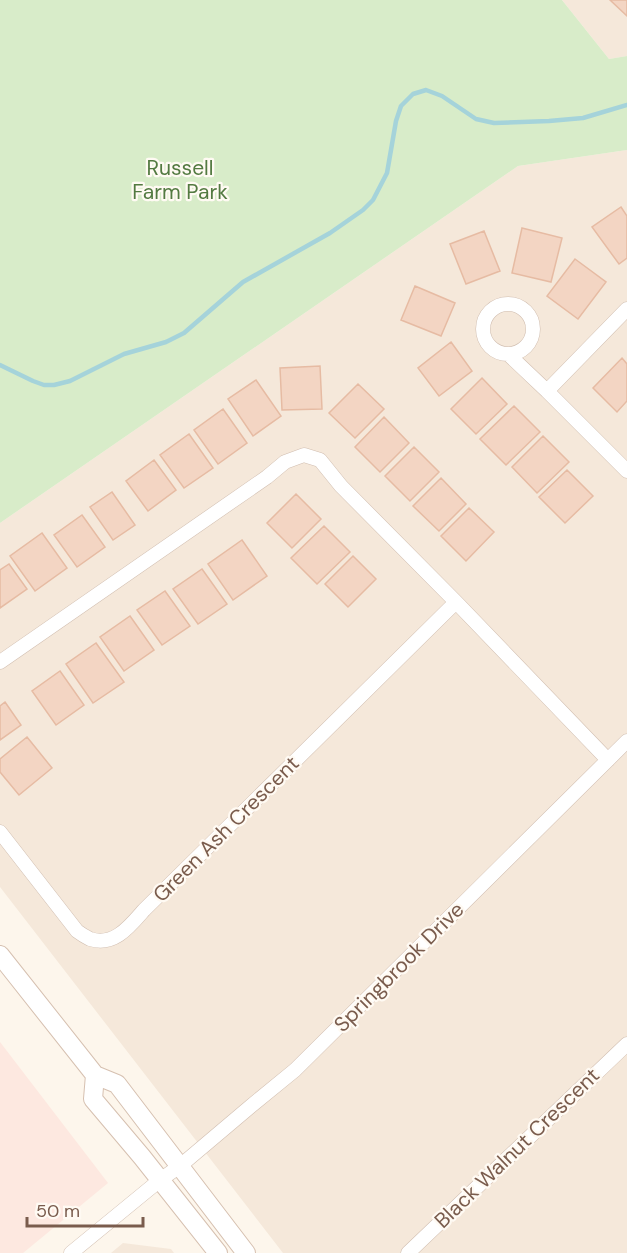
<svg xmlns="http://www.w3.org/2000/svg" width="627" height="1253" font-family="'DM Sans',sans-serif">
	<rect width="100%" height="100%" fill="#fdf6ec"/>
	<path fill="#f5e8da" d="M562,0H627V56L609,59Z
		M627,150V1253H283L0,887V523L518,166Z
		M123,1243L171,1249L174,1253H111Z"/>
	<path fill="#fde8e0" d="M0,1042L108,1183L23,1253H0Z"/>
	<path fill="#d8ecc9" d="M0,0H562L609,59L627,56V150L518,166L0,523Z"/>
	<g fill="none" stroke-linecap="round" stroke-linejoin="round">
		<path stroke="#a5d3da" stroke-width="4.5" d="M0,365L33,381L44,385H54L70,381L124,354L166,342L184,333L243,282L330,233L363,210L373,200L387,173L396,121L401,106L413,94L426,90L442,96L476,119L494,123L549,121L583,118L627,105"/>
	</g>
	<path fill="#f3d5c3" stroke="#e6bba3" stroke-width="1.5" d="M610,0H627V16Z
		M621,207L627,216V258L619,264L592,227Z
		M522,228L562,238L551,282L512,273Z
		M484,231L500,271L466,284L450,244Z
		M575,259L606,282L578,319L547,296Z
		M415,286L455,303L441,336L401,320Z
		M451,342L472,371L439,396L418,368Z
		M622,358L627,364V401L617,412L593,388Z
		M320,366L322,409L282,410L280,368Z
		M482,378L507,404L476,434L451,409Z
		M256,380L281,416L253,436L228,399Z
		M358,384L384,409L355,438L329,413Z
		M514,406L540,432L506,465L480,439Z
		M223,409L247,443L218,464L194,430Z
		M384,417L409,443L380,472L355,447Z
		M189,434L213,468L184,488L160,455Z
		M543,436L569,462L537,493L512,467Z
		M414,447L439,472L410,501L385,476Z
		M154,460L176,490L148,511L126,481Z
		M567,470L593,496L565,523L539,497Z
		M441,478L466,504L439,531L413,506Z
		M112,492L135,525L113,540L90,507Z
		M296,494L321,519L292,548L267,523Z
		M469,508L494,532L466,561L441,536Z
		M82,515L105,547L77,567L54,535Z
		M324,526L350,552L317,584L291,558Z
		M42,533L67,568L35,591L10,556Z
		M242,540L267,576L233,600L208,564Z
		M353,556L376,579L348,607L325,584Z
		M9,564L27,589L0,608V570Z
		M202,569L227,604L198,624L173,589Z
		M165,591L190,626L162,645L137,610Z
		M130,616L154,650L124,671L100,637Z
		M96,643L124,682L93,703L66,664Z
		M60,671L84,705L56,725L32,691Z
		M5,702L21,725L0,740V706Z
		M27,737L52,768L19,795L0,772V759Z"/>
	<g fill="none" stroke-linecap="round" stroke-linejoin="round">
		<defs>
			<path id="street" d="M483 329a25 25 0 1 1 50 0a25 25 0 1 1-50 0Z
				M508,354L547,391L627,471
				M547,391L627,309
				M0,662L267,477L285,462L304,455L320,460L341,486L456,602L608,760
				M0,832L77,931C81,934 86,937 90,939C114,947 130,926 144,910L456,602
				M71,1253L160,1180L180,1166L251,1106L295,1070L627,741
				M408,1253L627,1044"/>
			<path id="secondary" d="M0,955L95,1075L117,1084L246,1253
				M95,1075L93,1099L142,1157L218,1253"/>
		</defs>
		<use href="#street" stroke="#d1beb0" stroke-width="15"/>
		<use href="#secondary" stroke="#d6c0b0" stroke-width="20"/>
		<use href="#street" stroke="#fff" stroke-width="14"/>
		<use href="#secondary" stroke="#fff" stroke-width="18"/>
	</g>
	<g text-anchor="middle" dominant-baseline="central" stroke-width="4.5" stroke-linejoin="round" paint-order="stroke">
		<g font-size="21" fill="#537a41" stroke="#fffaf3">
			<text x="180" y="168">Russell<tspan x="180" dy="24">Farm Park</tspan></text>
		</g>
		<g font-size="21" fill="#7a5c4d" stroke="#fffaf3">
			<text transform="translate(226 829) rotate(-45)">Green Ash Crescent</text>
			<text transform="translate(399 967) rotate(-45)">Springbrook Drive</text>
			<text transform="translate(517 1148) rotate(-44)">Black Walnut Crescent</text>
		</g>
	</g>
	<path d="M27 1217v9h116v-9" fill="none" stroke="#7a5c4d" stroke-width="3"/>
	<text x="36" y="1217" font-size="18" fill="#7a5c4d" stroke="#fffaf3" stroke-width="4.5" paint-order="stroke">50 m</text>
</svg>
